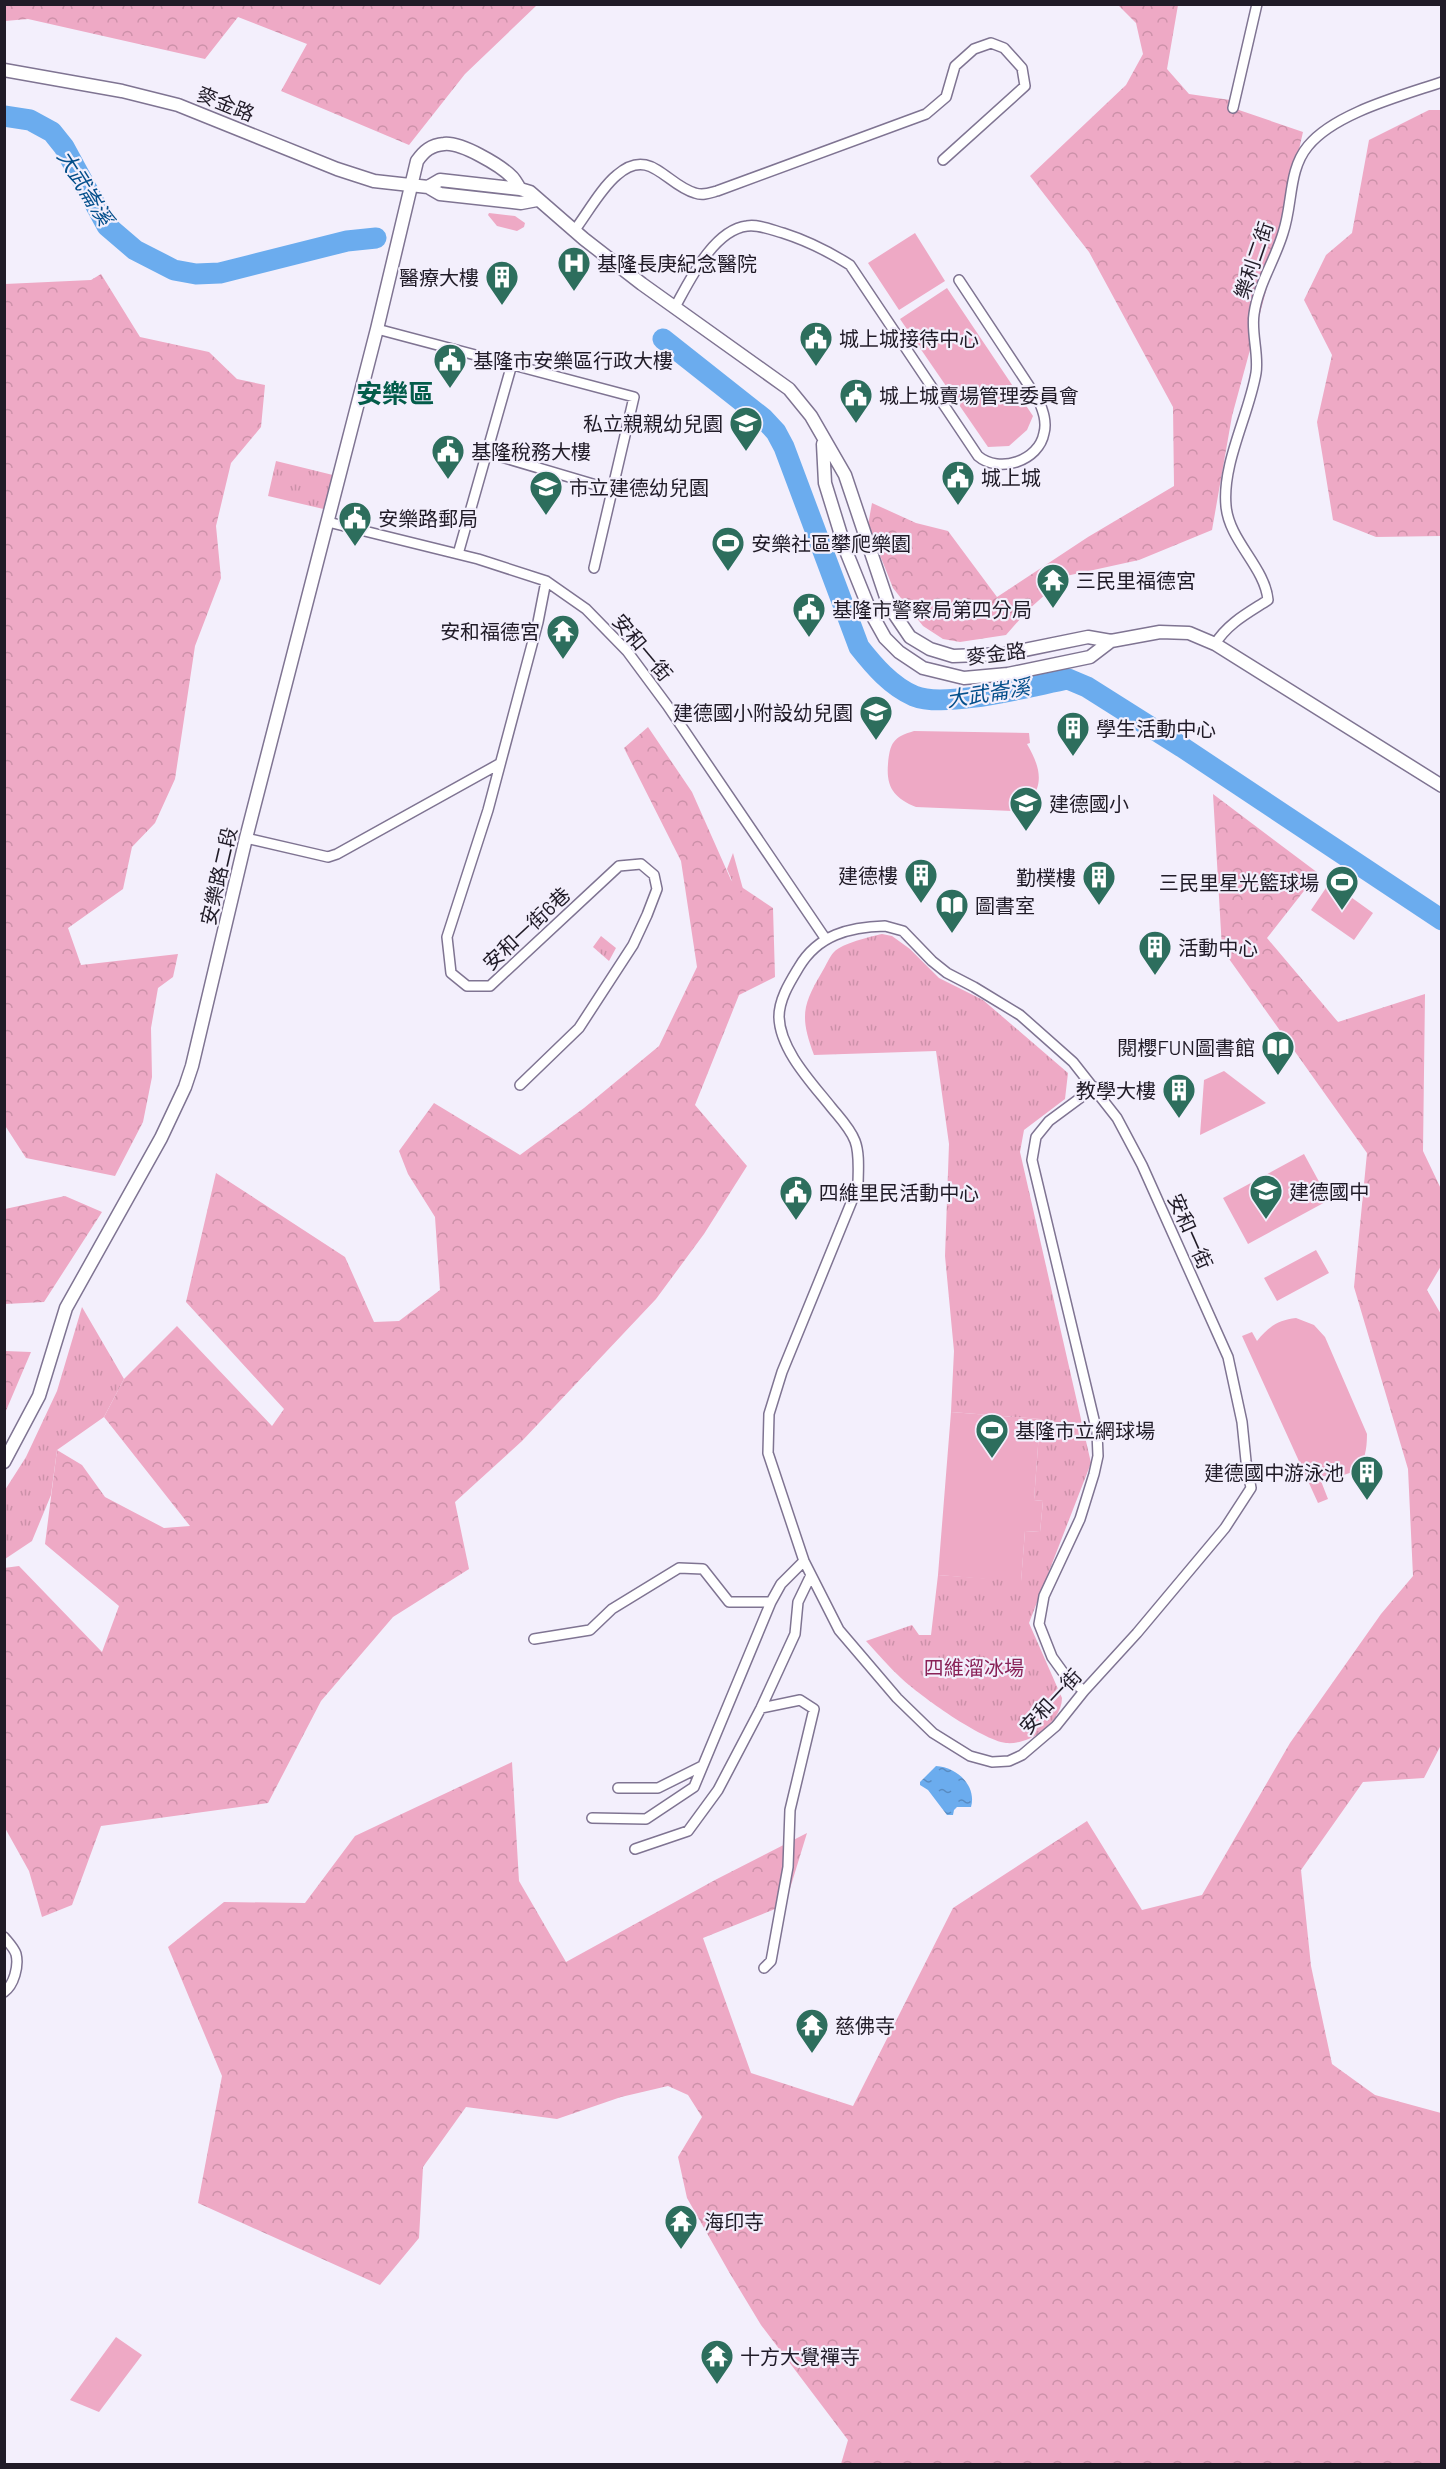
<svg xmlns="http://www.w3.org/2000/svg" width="1446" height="2469" font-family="Barlow,'Noto Sans TC',sans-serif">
	<defs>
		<pattern id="forest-crowns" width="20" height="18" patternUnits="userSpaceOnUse" patternTransform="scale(1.5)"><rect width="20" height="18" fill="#eea9c5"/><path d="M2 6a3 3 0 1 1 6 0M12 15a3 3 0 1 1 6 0" fill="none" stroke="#cc91a9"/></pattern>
		<pattern id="park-tufts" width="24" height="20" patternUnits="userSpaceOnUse" patternTransform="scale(1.5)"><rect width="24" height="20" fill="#eea9c5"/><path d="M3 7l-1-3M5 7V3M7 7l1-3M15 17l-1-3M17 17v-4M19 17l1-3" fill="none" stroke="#cc91a9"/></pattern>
		<pattern id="water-ripples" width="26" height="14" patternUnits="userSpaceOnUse" patternTransform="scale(1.5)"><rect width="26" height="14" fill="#6bacee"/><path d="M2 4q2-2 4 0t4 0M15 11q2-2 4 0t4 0" fill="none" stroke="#588bc1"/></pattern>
	</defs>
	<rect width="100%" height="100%" fill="#f3effc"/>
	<path fill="#eea9c5" d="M489,213L515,216L525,223L524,227L517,231L497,226L488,215Z
		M915,233L945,281L899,310L868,263Z
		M947,288L1033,416L1027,430L1009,446L988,447L900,319Z
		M914,731L1029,733L1030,743L1027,744C1038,763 1046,783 1029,801L1036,802L1034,812L916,807C894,798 886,787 888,764C890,743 893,737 914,731Z
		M1330,882L1373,913L1354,940L1311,910Z
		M1224,1071L1266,1103L1200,1135L1204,1080Z
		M1304,1154L1329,1200L1248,1244L1223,1198Z
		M1316,1250L1329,1273L1277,1301L1264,1278Z
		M1296,1318L1314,1325L1325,1337L1367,1434C1367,1470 1354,1478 1319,1476L1328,1499L1318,1503L1242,1336L1252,1332L1257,1341C1268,1327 1278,1320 1296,1318Z
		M951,1412L1040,1419L1034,1500L1043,1501L1040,1532L1025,1531L1021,1582L938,1575Z
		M116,2337L142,2355L99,2412L70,2400Z"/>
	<path fill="url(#forest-crowns)" d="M4,5L5,4L537,5L465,74L409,145L281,91L307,44L238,17L205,59L28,19L5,21Z
		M1118,5H1178L1167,69L1189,94L1230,100L1233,108L1303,132L1269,280L1232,416L1212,530L1139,560L1066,576L1028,610L1006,635L960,642L943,639L923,626L893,588L868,525L872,503L916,523L948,531L997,597L1088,537L1174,486L1173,407L1089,252L1030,176L1126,85L1143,54L1136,23Z
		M1429,110H1442L1441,536L1376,537L1333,520L1317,422L1332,355L1304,300L1326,255L1352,233L1369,140Z
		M101,274L140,337L209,352L237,379L265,385L261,427L231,463L216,526L221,578L195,646L175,779L155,823L132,847L123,889L68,928L81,965L178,954L173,977L158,988L151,1028L152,1077L143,1122L115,1176L26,1158L4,1124L5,284L91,280Z
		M648,727L692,792L731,880L773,908L775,977L739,995L695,1105L747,1166L704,1234L656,1299L522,1441L455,1502L469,1569L393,1617L321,1701L268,1803L101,1826L72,1905L42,1917L29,1871L5,1828L4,1568L19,1566L102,1652L119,1606L45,1544L57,1450L82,1465L105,1497L164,1528L190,1526L104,1417L124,1379L177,1326L272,1426L284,1409L186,1302L216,1173L345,1257L374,1322L399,1321L440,1290L435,1217L408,1174L399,1151L434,1103L520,1155L584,1108L659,1046L697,967L681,861L624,748Z
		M1213,794L1318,873L1267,938L1338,1022L1425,994L1423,1151L1442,1191L1441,1266L1427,1290L1442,1316L1441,1745L1424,1778L1363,1782L1301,1870L1311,1966L1332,2064L1375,2095L1441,2113V2464H841L848,2440L761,2325L729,2272L687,2198L678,2157L702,2117L688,2095L668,2086L621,2097L557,2119L466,2107L423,2167L419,2238L380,2285L198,2203L222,2076L168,1947L224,1902L305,1903L355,1836L512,1762L519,1881L566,1962L715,1880L807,1833L785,1905L703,1938L751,2073L853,2106L953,1908L1087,1821L1142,1910L1202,1895L1290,1743L1381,1614L1413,1576L1408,1469L1354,1287L1367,1153L1222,949Z
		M65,1196L102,1212L44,1302L5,1304V1209Z
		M5,1351L31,1352L5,1413L4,1351Z"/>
	<path fill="url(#park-tufts)" d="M276,461L341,477L332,511L268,496Z
		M733,853L743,889L739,897L727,869Z
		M882,934L892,936L910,949L939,978L983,1000L1068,1073L1065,1099L1024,1130L1020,1152L1091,1463L1029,1623L1062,1698C1062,1712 1051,1724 1041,1732C1031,1739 1019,1744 1006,1743C982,1740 920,1696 901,1678C889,1667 878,1654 866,1641L912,1625L919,1635H931L938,1575L1021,1581L1025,1531L1040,1532L1043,1501L1034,1500L1040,1419L951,1412L954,1351L945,1256L949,1144L936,1051L814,1055C800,1017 802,1006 822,972C826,966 829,957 834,952C843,943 869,937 882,934Z
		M601,936L616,948L609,961L593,947Z
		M82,1307L124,1379L104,1417L57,1450L51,1495L32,1541L5,1559V1490L26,1457L57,1391Z"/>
	<path fill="url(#water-ripples)" d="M936,1766C957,1767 977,1786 971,1807H957L954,1810L953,1815H947L928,1790L920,1785V1782Z"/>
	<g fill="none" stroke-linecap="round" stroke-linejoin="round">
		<path stroke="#6bacee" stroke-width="21" d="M4,116L30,120L52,132L64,147L107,226L135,250L174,270L196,274L220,273L347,241L376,238
			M663,339L763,418L776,432L784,447L859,647C874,666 891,686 914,696C945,709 1031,686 1068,679L1087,687L1182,747L1442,920"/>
		<defs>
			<path id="minor" d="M1233,108L1257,4
				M574,231C587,214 601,188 617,175C650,146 666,185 695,193C703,196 710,193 717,191L926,114L946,97L955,66L974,49L991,43L1004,48L1022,68L1025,86L943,160
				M675,307C689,282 713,230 747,226C758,224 772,230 783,233C808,241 828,251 850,265L978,456C999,474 1039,461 1044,433C1047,422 1043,411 1039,401L959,280
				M377,329L634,397L594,568
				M488,453L613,490
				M328,522L478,559L546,581L586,609L627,651L667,705L825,938
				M458,554L512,364
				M1215,644C1228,623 1248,613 1268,600C1265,567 1229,541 1226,506C1222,463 1249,415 1256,373C1259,354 1251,333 1254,314C1258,285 1275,260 1283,233C1293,204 1288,170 1308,146C1335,113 1401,96 1442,82
				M246,838L328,857L337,854L499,764
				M885,926L903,931L932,961L947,973L974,987L1020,1015L1073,1062L1117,1118L1142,1165L1228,1357L1242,1422L1246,1461L1251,1488L1225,1528L1137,1633L1084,1691L1056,1726L1022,1755L1009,1761L992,1762L970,1756L933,1733L897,1698L839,1630L804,1561L768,1453L769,1414L782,1372L858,1186C858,1172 860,1154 855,1141C850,1128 839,1117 831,1107C812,1083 780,1050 779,1017C779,999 790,982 799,967C818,935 849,927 885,926Z
				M520,1085L579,1028L633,945L647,915L657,889L654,875L641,864L619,866L490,986H467L451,973L447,937L488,810L538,622L546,581
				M534,1639L590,1630L612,1609L679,1568L703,1569L729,1602H771
				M1084,1691L1065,1675L1052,1657L1039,1624L1044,1596L1080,1519L1094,1474L1098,1456L1097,1432L1032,1160L1036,1137L1049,1121L1095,1087
				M761,1708L800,1700L814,1709L790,1810L788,1867L771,1961L764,1968
				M618,1788H658L702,1766
				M592,1818L646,1819L694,1787L771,1602L781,1584L804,1561
				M635,1849L688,1831L718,1790L761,1708L795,1634L798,1602L811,1575
				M4,1937C8,1942 14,1948 16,1954C19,1966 14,1985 4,1992"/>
			<path id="tertiary" d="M4,70L122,91L178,105L337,169L374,181L428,187L440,194L521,203L537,200
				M428,187L440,180L520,189L530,192L584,239L642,284L789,389L811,416L845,475L889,606L910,637L930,649L953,656L1005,654L1088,637L1111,641L1160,632L1189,633L1215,644L1442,786
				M823,444L825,483L846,551L871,613L885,638L899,652L923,668L964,678L1008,674L1090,657L1111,641
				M4,1462L39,1396L66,1308L161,1138L185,1087L192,1066L246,838L377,329L417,161C424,151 431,145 444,144C461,142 500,165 512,177C515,180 518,186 520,189"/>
		</defs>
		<use href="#minor" stroke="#7f7492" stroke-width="12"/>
		<use href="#tertiary" stroke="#7f7492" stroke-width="15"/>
		<use href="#minor" stroke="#fff" stroke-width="9"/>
		<use href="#tertiary" stroke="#fff" stroke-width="12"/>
	</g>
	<defs>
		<symbol id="hospital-pin" viewBox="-11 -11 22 30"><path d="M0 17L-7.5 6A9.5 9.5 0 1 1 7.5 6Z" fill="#2d6e5d" stroke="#f3effc"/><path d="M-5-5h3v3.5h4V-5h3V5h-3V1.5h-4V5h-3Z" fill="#fff"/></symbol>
		<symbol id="building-pin" viewBox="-11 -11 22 30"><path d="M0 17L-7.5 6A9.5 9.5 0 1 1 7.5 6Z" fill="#2d6e5d" stroke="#f3effc"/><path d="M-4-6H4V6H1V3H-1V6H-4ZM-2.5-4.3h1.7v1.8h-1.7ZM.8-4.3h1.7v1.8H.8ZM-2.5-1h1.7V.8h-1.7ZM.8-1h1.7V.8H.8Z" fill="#fff"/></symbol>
		<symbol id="civic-pin" viewBox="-11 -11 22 30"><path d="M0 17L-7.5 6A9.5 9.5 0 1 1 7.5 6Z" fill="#2d6e5d" stroke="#f3effc"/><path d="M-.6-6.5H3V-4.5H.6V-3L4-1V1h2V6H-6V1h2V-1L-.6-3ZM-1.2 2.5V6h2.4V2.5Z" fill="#fff"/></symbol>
		<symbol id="school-pin" viewBox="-11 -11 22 30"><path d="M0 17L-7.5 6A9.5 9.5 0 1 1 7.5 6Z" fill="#2d6e5d" stroke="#f3effc"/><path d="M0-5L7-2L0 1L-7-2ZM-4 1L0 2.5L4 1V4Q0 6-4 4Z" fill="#fff"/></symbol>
		<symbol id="stadium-pin" viewBox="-11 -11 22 30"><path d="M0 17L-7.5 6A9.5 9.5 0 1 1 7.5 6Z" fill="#2d6e5d" stroke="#f3effc"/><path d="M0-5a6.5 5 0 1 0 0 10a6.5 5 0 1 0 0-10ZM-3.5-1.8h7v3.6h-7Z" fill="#fff"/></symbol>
		<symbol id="temple-pin" viewBox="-11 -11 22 30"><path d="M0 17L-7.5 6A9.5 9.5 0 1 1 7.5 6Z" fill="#2d6e5d" stroke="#f3effc"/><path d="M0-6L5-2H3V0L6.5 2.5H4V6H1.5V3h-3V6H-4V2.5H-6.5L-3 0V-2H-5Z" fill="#fff"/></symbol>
		<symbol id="library-pin" viewBox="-11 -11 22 30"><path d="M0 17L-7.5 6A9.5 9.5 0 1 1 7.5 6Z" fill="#2d6e5d" stroke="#f3effc"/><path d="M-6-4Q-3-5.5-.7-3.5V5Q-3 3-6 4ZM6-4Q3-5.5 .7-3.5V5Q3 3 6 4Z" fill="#fff"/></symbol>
	</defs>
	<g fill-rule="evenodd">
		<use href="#hospital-pin" x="555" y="244" width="38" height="52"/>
		<use href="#building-pin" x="483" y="258" width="38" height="52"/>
		<use href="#civic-pin" x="797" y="319" width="38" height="52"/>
		<use href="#civic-pin" x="431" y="341" width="38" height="52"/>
		<use href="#civic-pin" x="837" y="376" width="38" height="52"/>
		<use href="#school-pin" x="727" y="404" width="38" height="52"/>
		<use href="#civic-pin" x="429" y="432" width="38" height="52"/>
		<use href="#civic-pin" x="939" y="458" width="38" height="52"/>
		<use href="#school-pin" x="527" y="468" width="38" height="52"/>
		<use href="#civic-pin" x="336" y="499" width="38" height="52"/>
		<use href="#stadium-pin" x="709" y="524" width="38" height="52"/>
		<use href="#temple-pin" x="1034" y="561" width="38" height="52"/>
		<use href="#civic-pin" x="790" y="590" width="38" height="52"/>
		<use href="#temple-pin" x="544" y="612" width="38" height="52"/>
		<use href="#school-pin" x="857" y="693" width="38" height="52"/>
		<use href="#building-pin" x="1054" y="709" width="38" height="52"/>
		<use href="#school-pin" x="1007" y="784" width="38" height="52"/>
		<use href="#building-pin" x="902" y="856" width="38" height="52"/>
		<use href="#building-pin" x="1080" y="858" width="38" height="52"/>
		<use href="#stadium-pin" x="1323" y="863" width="38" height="52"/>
		<use href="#library-pin" x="933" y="886" width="38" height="52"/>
		<use href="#building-pin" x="1136" y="928" width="38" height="52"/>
		<use href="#library-pin" x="1259" y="1028" width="38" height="52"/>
		<use href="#building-pin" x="1160" y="1071" width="38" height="52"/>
		<use href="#school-pin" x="1247" y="1172" width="38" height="52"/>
		<use href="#civic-pin" x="777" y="1173" width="38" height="52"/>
		<use href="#stadium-pin" x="973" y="1411" width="38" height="52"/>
		<use href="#building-pin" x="1348" y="1453" width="38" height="52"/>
		<use href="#temple-pin" x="793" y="2006" width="38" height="52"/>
		<use href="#temple-pin" x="662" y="2202" width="38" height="52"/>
		<use href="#temple-pin" x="698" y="2337" width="38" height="52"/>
	</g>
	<g text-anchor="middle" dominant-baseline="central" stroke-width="4.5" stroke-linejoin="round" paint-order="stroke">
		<g font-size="20" fill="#201b27" stroke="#f3effc">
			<text transform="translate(226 103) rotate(22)">麥金路</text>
			<text transform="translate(1253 260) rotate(-71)">樂利二街</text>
			<text transform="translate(643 647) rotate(50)">安和一街</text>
			<text transform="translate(996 653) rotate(-7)">麥金路</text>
			<text transform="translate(218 876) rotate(-77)">安樂路二段</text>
			<text transform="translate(526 928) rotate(-43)">安和一街6巷</text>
			<text transform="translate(1191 1231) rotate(66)">安和一街</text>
			<text transform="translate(1050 1701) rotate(-47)">安和一街</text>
		</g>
		<g font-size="20" fill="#201b27" stroke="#f3effc" text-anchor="start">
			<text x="597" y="263">基隆長庚紀念醫院</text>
			<text x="479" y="277" text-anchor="end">醫療大樓</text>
			<text x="839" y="338">城上城接待中心</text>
			<text x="473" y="360">基隆市安樂區行政大樓</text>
			<text x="879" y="395">城上城賣場管理委員會</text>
			<text x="723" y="423" text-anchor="end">私立親親幼兒園</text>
			<text x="471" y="451">基隆稅務大樓</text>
			<text x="981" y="477">城上城</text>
			<text x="569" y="487">市立建德幼兒園</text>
			<text x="378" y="518">安樂路郵局</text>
			<text x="751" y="543">安樂社區攀爬樂園</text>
			<text x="1076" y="580">三民里福德宮</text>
			<text x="832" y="609">基隆市警察局第四分局</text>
			<text x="540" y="631" text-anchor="end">安和福德宮</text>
			<text x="853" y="712" text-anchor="end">建德國小附設幼兒園</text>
			<text x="1096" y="728">學生活動中心</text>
			<text x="1049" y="803">建德國小</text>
			<text x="898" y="875" text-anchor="end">建德樓</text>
			<text x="1076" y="877" text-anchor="end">勤樸樓</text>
			<text x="1319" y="882" text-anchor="end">三民里星光籃球場</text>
			<text x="975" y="905">圖書室</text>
			<text x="1178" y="947">活動中心</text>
			<text x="1255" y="1047" text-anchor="end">閱櫻FUN圖書館</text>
			<text x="1156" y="1090" text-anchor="end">教學大樓</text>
			<text x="1289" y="1191">建德國中</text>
			<text x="819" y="1192">四維里民活動中心</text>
			<text x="1015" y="1430">基隆市立網球場</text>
			<text x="1344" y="1472" text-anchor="end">建德國中游泳池</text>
			<text x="835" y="2025">慈佛寺</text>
			<text x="704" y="2221">海印寺</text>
			<text x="740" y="2356">十方大覺禪寺</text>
		</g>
		<g font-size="20" fill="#892157" stroke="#f3effc">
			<text x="974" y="1667">四維溜冰場</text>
		</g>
		<g font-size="21" font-style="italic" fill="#044f8b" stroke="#f3effc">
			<text transform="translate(86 187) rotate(58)">大武崙溪</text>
			<text transform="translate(988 692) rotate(-9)">大武崙溪</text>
		</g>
		<g font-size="26" font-weight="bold" fill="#035c4a" stroke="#f3effc">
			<text x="395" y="392">安樂區</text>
		</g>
	</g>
	<rect width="1446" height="2469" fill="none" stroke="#201b27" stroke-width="12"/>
</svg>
